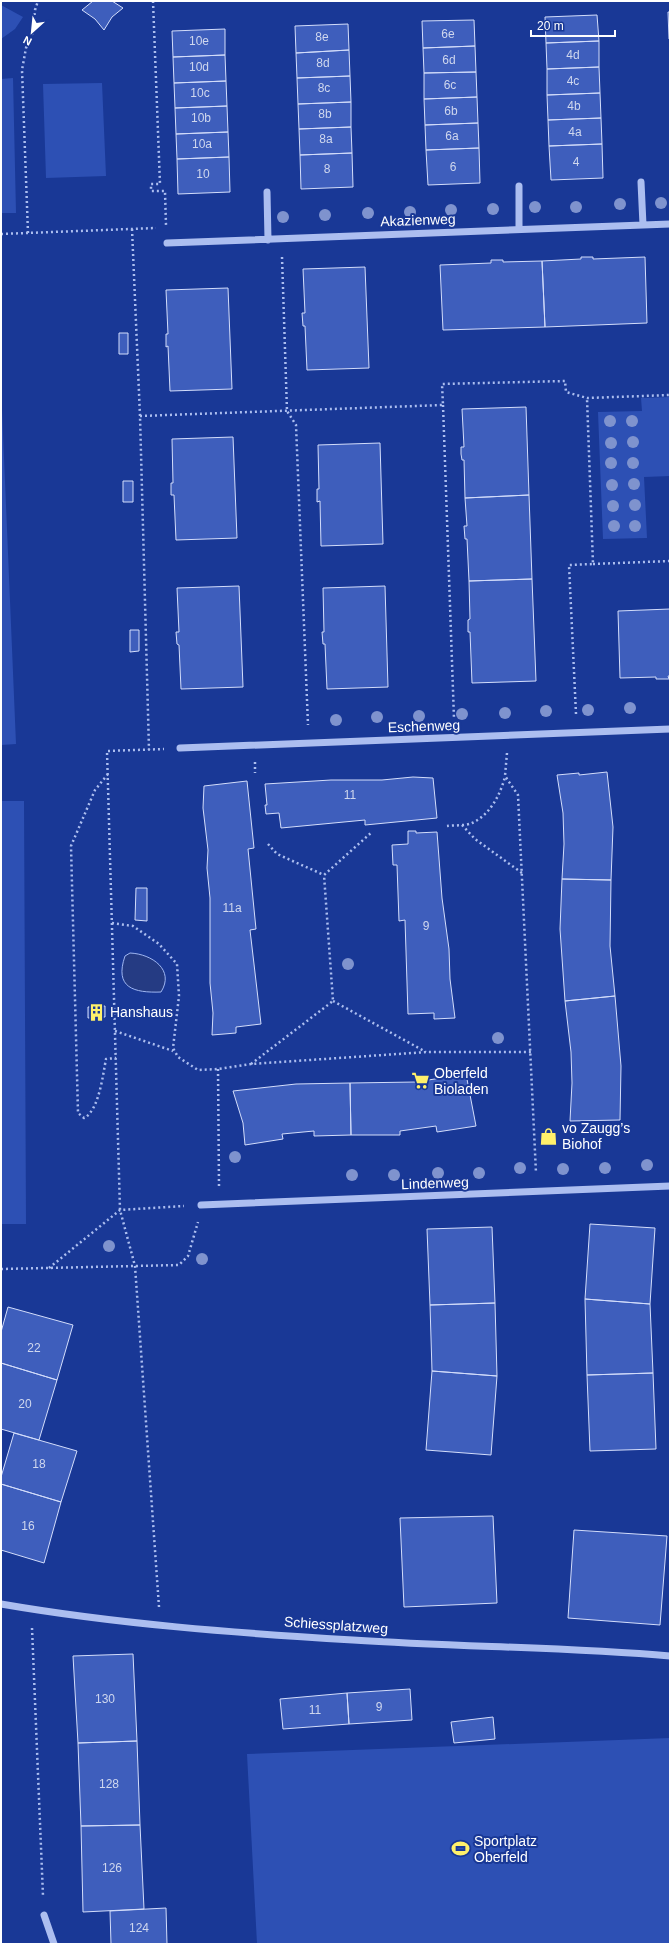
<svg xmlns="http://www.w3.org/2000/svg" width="671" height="1945" font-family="Arial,sans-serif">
	<rect width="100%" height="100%" fill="#193896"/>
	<path fill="#2d50b4" d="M1,5L23,17L15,29L1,39Z
		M13,78L16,213H1V79Z
		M102,83L106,176L46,178L43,84Z
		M1,386L16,744L1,745Z
		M670,397V476L644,477L647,538L603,539L598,412L642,411L641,398Z
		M1,801H24L26,1224H1Z
		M670,1738V1944H257L247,1754Z"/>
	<path fill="#253b83" stroke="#9fb6f2" d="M130,953C152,954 175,970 161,992C134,993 114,988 125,956Z"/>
	<path fill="#3e5ebc" stroke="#d3ddfb" d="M93,1H112L123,8L112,17L104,30L95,19L82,10Z
		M668,12H670V39H669Z
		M597,15L599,41L546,43L545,17Z
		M474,20L475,46L423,48L422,21Z
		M348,24L349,50L296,53L295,26Z
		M225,29V55L173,57L172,31Z
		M599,41V67L547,69L546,43Z
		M475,46L476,72L424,73L423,48Z
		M349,50L350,76L297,78L296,53Z
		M225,55L226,81L174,83L173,57Z
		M599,67L600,93L547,95V69Z
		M476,72L477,97L424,99V73Z
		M350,76L351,102L298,104L297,78Z
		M226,81L227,106L175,108L174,83Z
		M600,93L601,118L548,120L547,95Z
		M477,97L478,123L425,125L424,99Z
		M351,102V127L299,129L298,104Z
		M227,106L228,132L176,134L175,108Z
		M601,118L602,144L549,146L548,120Z
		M478,123L479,148L426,150L425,125Z
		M351,127L352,153L300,155L299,129Z
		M228,132L229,157L177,159L176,134Z
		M602,144L603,178L551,180L549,146Z
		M479,148L480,183L428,185L426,150Z
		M352,153L353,187L301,189L300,155Z
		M229,157L230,192L178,194L177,159Z
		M581,257H593V259L645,257L647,323L545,327L542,261L581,259Z
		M491,260H503V262L542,261L545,327L443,330L440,265L491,263Z
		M365,267L369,368L307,370L305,326H303L302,313H305L303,269Z
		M228,288L232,389L170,391L168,346L166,347V334H168L166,290Z
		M119,333H128V354H119Z
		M526,407L529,495L465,498L464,460H462L461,454V447H464L462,409Z
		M233,437L237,538L176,540L174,495H171V483H173L172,439Z
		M380,443L383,544L321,546L320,501L317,502V489H319L318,445Z
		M123,481H133V502H123Z
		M529,495L532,579L469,581L467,539H465L464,526H467L465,498Z
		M532,579L536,681L472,683L470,632H468V620L470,619L469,581Z
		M239,586L243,687L181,689L179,645L177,644L176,632H179L177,588Z
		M385,586L388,687L327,689L325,644H323L322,632H324L323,588Z
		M670,609V676H668L669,679H656V677L620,678L618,611Z
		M130,630H139V651L130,652Z
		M607,772L613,827L611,880L562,879L564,844L563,813L557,775L579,773V775Z
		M413,777L433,778L437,818L365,825V820L281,828L279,813L266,814L265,805H267L265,784L331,780H382Z
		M247,781L254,848L248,849L256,929L250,930L261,1024L236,1027V1033L212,1035L213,1013L210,983V898L207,868L208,850L203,808L204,786Z
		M408,831H416V833L437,832L442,898L449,949L450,979L455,1018L434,1019V1013L408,1014L405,920L399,921L397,865H393L392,845L408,844Z
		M562,879L611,880L610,946L615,996L565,1001L560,929Z
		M136,888H147V921L135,920Z
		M615,996L621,1066L620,1120L570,1121L572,1083L571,1052L565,1001Z
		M105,1006V1017L88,1018V1007Z
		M466,1074L476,1126L437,1132L436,1126L400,1131V1135H351L350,1083L416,1082Z
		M350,1083L351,1135L314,1136V1131L282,1134L283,1139L245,1145L243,1123L233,1091L296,1084Z
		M590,1224L655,1228L650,1304L585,1299Z
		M492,1227L495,1303L430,1305L427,1229Z
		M585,1299L650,1304L653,1373L587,1375Z
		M495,1303L497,1376L432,1371L430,1305Z
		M8,1307L73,1325L57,1380L1,1363V1332Z
		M1,1363L57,1380L39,1440L1,1429Z
		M432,1371L497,1376L491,1455L426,1450Z
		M653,1373L656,1449L590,1451L587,1375Z
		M14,1433L77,1451L61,1502L1,1484V1477Z
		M1,1484L61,1502L44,1563L1,1550Z
		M493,1516L497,1603L404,1607L400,1518Z
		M574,1530L667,1536L660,1625L568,1618Z
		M133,1654L137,1741L78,1743L73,1656Z
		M410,1689L412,1720L349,1724L347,1693Z
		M347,1693L349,1724L283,1729L280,1699Z
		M493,1717L495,1739L454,1743L451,1722Z
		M137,1741L140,1825L81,1826L78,1743Z
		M140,1825L144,1909L83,1912L81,1826Z
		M166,1908L167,1944H111L110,1911Z"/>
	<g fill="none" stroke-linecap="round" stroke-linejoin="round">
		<path stroke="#acbef0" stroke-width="2.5" stroke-dasharray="2 3" stroke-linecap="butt" d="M153,1L160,184H151V191H165L166,225
			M132,229L140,416L149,750
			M28,233L22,70L26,48L33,32L35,10L38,1
			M1,234L156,228
			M282,257L287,411L296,425L308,725
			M443,405L454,719
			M140,416L443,405L442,384L565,381L566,392L587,398L670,395
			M593,564L670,561
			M576,714L569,565L593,564L587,398
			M507,753L505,776L518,795L536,1173
			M255,762V773
			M108,774L95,790L71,846L78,1113L84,1118C99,1111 103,1074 106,1059L116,1058
			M462,825L475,839L522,873
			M447,826C454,825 466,826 472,823C490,815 500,795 505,777
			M268,844L277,854L324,875
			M112,923L133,926L159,944L177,964L179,996L173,1048L178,1057L198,1070L218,1069L251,1064L427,1052H531
			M333,1001L426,1052
			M115,1031L173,1051
			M251,1064L333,1001L324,875L372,832
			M218,1069L219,1187
			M49,1268L120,1210L184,1206
			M1,1269L179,1265L188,1256L198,1222
			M159,1607L135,1266L120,1210L107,751L164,749
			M32,1628L43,1896"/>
		<path stroke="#acbef0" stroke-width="7" d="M641,182L643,225
			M519,186V229
			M267,192L268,240
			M167,243L670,224
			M180,748L670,729
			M201,1205L670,1186
			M1,1604C117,1624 236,1633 353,1640C459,1647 565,1647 670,1656
			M44,1915L54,1944"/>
	</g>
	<g fill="#7f93ce">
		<circle cx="661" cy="203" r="6"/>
		<circle cx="620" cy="204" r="6"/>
		<circle cx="535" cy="207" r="6"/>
		<circle cx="576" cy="207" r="6"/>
		<circle cx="493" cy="209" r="6"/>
		<circle cx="451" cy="210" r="6"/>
		<circle cx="410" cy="212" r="6"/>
		<circle cx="368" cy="213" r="6"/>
		<circle cx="325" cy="215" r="6"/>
		<circle cx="283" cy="217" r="6"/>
		<circle cx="610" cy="421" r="6"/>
		<circle cx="632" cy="421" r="6"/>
		<circle cx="633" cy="442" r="6"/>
		<circle cx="611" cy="443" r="6"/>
		<circle cx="611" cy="463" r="6"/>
		<circle cx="633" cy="463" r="6"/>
		<circle cx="634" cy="484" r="6"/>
		<circle cx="612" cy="485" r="6"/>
		<circle cx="635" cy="505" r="6"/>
		<circle cx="613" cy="506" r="6"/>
		<circle cx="614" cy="526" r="6"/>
		<circle cx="635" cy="526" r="6"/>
		<circle cx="630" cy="708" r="6"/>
		<circle cx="588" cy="710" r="6"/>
		<circle cx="546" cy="711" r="6"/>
		<circle cx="505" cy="713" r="6"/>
		<circle cx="462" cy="714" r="6"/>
		<circle cx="419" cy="716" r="6"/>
		<circle cx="377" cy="717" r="6"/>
		<circle cx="336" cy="720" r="6"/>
		<circle cx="348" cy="964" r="6"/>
		<circle cx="498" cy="1038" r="6"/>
		<circle cx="235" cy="1157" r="6"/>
		<circle cx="647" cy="1165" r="6"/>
		<circle cx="520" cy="1168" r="6"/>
		<circle cx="605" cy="1168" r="6"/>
		<circle cx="563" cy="1169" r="6"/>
		<circle cx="438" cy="1173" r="6"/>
		<circle cx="479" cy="1173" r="6"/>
		<circle cx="352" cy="1175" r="6"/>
		<circle cx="394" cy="1175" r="6"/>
		<circle cx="109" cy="1246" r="6"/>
		<circle cx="202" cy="1259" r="6"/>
	</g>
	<defs>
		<symbol id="building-bare" viewBox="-9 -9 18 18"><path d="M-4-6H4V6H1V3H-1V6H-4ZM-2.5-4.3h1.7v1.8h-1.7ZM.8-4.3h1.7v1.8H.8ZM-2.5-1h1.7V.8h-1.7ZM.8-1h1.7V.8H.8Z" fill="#fff06b" stroke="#193896" stroke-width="2.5" paint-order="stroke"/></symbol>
		<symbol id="supermarket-bare" viewBox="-9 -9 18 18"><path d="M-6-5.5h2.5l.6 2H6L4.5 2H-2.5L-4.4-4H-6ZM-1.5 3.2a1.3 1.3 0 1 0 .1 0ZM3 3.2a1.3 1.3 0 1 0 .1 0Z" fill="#fff06b" stroke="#193896" stroke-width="2.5" paint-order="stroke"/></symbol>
		<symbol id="shop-bare" viewBox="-9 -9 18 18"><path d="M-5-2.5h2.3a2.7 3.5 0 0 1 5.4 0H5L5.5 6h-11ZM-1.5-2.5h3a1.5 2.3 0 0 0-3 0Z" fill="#fff06b" stroke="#193896" stroke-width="2.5" paint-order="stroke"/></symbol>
		<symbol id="stadium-bare" viewBox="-9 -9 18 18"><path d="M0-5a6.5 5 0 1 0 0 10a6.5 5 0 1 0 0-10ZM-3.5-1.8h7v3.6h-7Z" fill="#fff06b" stroke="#193896" stroke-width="2.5" paint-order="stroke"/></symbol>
	</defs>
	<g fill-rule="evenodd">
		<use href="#building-bare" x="84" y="1000" width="25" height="25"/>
		<use href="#supermarket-bare" x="408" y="1068" width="25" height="25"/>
		<use href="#shop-bare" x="536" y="1124" width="25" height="25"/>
		<use href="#stadium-bare" x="448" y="1836" width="25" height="25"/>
	</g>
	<g text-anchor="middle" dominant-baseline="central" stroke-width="4" stroke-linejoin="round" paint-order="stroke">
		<g font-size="12" fill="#cfd7ee">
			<text x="448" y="34">6e</text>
			<text x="322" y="37">8e</text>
			<text x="199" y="41">10e</text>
			<text x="573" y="55">4d</text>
			<text x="449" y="60">6d</text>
			<text x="323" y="63">8d</text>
			<text x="199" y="67">10d</text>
			<text x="573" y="81">4c</text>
			<text x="450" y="85">6c</text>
			<text x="324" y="88">8c</text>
			<text x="200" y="93">10c</text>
			<text x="574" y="106">4b</text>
			<text x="451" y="111">6b</text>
			<text x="325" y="114">8b</text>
			<text x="201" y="118">10b</text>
			<text x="575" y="132">4a</text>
			<text x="452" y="136">6a</text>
			<text x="326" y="139">8a</text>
			<text x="202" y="144">10a</text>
			<text x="576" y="162">4</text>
			<text x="453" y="167">6</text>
			<text x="327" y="169">8</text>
			<text x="203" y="174">10</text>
			<text x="350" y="795">11</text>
			<text x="232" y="908">11a</text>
			<text x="426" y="926">9</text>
			<text x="34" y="1348">22</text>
			<text x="25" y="1404">20</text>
			<text x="39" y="1464">18</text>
			<text x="28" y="1526">16</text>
			<text x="105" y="1699">130</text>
			<text x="379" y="1707">9</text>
			<text x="315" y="1710">11</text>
			<text x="109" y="1784">128</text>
			<text x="112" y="1868">126</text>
			<text x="139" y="1928">124</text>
		</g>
		<g font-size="14" fill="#fff" stroke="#193896">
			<text transform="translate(418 220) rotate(-2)">Akazienweg</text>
			<text transform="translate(424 726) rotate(-2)">Eschenweg</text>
			<text transform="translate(435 1183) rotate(-2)">Lindenweg</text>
			<text transform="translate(336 1625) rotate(4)">Schiessplatzweg</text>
		</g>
		<g font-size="14" fill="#fff" stroke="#193896" text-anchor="start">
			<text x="110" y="1012">Hanshaus</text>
			<text x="434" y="1073">Oberfeld<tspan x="434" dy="16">Bioladen</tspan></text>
			<text x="562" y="1128">vo Zaugg’s<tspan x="562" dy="16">Biohof</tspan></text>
			<text x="474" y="1841">Sportplatz<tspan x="474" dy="16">Oberfeld</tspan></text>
		</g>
	</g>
	<rect width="671" height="1945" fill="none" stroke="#ffffff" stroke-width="4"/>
	<g transform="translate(32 32) rotate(207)" stroke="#193896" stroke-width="3" paint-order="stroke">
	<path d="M0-3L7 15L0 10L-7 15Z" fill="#ffffff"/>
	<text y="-6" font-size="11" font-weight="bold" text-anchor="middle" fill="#ffffff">N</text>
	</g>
	<path d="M531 30v6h84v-6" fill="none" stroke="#ffffff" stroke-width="2"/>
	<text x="537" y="30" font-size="12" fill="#ffffff" stroke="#193896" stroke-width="3" paint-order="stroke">20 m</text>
</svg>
